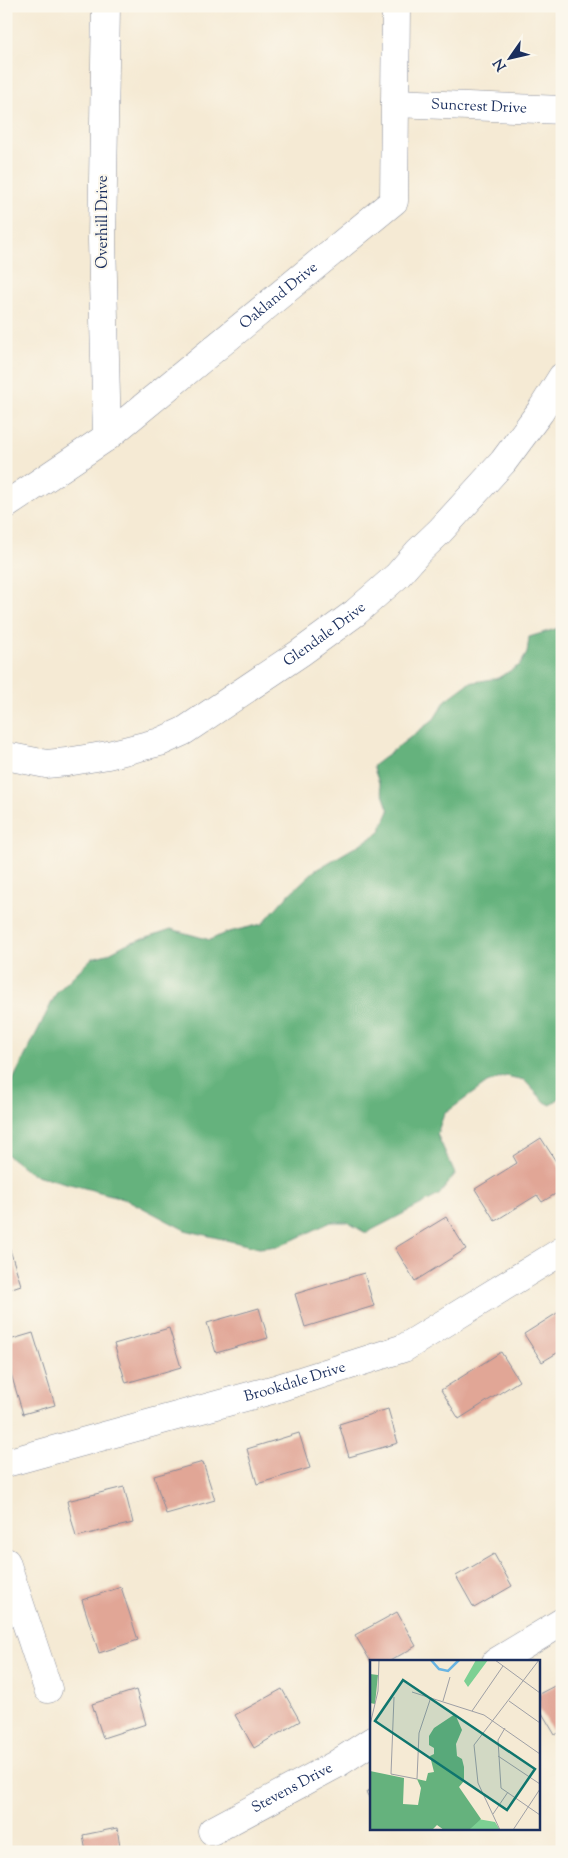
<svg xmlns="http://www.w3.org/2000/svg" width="568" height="1858" font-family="'Sorts Mill Goudy',serif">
	<rect width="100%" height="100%" fill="#fbf7ec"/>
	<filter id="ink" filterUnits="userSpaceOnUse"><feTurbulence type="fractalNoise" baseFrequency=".02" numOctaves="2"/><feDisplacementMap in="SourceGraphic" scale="10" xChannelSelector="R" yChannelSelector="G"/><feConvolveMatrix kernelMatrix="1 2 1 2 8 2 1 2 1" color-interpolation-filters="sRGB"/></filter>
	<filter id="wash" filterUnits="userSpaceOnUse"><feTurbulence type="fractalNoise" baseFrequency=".0096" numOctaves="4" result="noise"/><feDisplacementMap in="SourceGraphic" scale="20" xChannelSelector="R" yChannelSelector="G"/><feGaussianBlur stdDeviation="1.12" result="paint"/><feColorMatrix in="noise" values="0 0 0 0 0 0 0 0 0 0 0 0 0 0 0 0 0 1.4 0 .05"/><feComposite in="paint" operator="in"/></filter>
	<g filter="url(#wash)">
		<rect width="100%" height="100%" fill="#f5ead4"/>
		<path fill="#65b27d" stroke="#40706e" d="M562,627V1096L551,1105L545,1102L524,1080L506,1076L487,1083L444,1114L437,1134L455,1174L439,1195L366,1233L347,1222H331L280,1246L259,1248L185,1230L126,1199L32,1174L6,1154V1094L57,992L92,958L107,954L126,944L171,929L210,940L225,933L262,924L285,898L314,871L379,833L389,811L373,766L434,719L446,700L469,683L498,678L520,665L527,653L529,637Z"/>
		<g id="blocks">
			<path fill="#e1a696" d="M541,1138L562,1171V1190L542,1202L537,1195L495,1221L475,1189L517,1163L513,1156Z
				M446,1217L466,1249L415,1281L395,1248Z
				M6,1237L21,1285L6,1290Z
				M364,1273L374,1306L305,1327L295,1294Z
				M259,1308L268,1338L216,1353L207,1323Z
				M562,1310V1350L542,1362L524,1334Z
				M169,1328L181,1367L126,1383L114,1344Z
				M33,1333L55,1405L23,1414L6,1357V1341Z
				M501,1352L519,1381L459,1419L441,1390Z
				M388,1409L398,1443L349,1457L339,1424Z
				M299,1433L310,1468L257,1484L247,1449Z
				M203,1462L215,1500L166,1514L154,1476Z
				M124,1487L133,1523L76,1537L67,1501Z
				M494,1554L512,1586L474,1608L456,1576Z
				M121,1587L138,1640L99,1653L82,1600Z
				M397,1612L416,1646L388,1662H371L355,1635Z
				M562,1682V1731L555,1735L539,1708V1694Z
				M282,1689L300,1721L254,1748L235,1715Z
				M136,1690L146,1724L103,1738L92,1704Z
				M372,1789V1803L366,1792Z
				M117,1828L121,1852H86L83,1835Z"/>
		</g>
	</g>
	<g filter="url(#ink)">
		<use href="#blocks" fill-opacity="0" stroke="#888c99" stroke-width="1"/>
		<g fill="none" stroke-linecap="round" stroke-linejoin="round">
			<defs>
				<g id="street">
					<path d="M106,6L102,240L107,437"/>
					<path id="s1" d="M395,103L562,110"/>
					<path id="s2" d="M6,505L107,437L394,201L396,6"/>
					<path id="s3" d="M6,756L46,764L67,762L108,755L160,742L184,731L300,653L355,613L398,575L418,552L440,531L503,462L540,412L562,377"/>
					<path id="s4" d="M6,1463L275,1389L404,1348L562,1251"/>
					<path d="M6,1562L48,1689"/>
					<path d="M496,1662L562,1622"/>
					<path id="s5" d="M212,1831L335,1765L372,1741"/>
				</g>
			</defs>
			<use href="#street" stroke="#888c99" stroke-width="29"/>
			<use href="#street" stroke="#fff" stroke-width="28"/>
		</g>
	</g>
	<g text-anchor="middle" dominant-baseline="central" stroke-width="4" stroke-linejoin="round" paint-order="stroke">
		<g font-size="15" fill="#1b2f5e" stroke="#fbf7ec">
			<text stroke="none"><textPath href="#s1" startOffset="84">Suncrest Drive</textPath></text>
			<text transform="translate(103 222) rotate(-90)">Overhill Drive</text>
			<text stroke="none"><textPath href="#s2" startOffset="344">Oakland Drive</textPath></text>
			<text stroke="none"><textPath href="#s3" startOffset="354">Glendale Drive</textPath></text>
			<text stroke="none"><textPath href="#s4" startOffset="300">Brookdale Drive</textPath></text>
			<text stroke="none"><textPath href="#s5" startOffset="91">Stevens Drive</textPath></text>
		</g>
	</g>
	<g transform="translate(370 1660)">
		<rect width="170" height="170" fill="#f5ead4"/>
		<path d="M106,0H118L98,27L94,21ZM108,159L125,162L130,170H99Z" fill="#7cd093"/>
		<path d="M0,14L8,15L5,44L0,43ZM85,54L92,70L86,84L87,96L92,99L94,107V121L89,127L111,159L99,170H74L67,165L62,170H0V111L34,118L33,144L48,145L51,128L47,119L56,121L58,113L64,112L60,96L64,94V88L59,85V76L64,68Z" fill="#65b27d"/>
		<path fill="none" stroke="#69b4e2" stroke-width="2.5" d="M61,0L69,9L78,11L89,0"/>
		<path fill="none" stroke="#9e9fa5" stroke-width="1" d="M125,0L170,33M42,32L114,55L170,94M24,37L21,114L47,119L49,73L61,37M73,41L80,17M139,41L170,63M102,51L133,6M0,65L8,31L9,0M135,68L128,80L131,128L170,155M128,96L170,124M123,154L138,132M130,170L108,123L104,85L169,0M143,170L170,129"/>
		<path fill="#0f766e" fill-opacity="0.15" stroke="#0f766e" stroke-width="2.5" d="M33,20L165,109L137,150L5,61Z"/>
		<rect width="170" height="170" fill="none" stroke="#1b2f5e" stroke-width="2.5"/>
	</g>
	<rect width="568" height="1858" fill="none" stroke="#fbf7ec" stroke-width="25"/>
	<g transform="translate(510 58) rotate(236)" stroke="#fbf7ec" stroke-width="4" paint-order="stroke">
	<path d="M0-4L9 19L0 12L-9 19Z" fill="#1b2f5e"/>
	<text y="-8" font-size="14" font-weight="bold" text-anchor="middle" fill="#1b2f5e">N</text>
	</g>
</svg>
